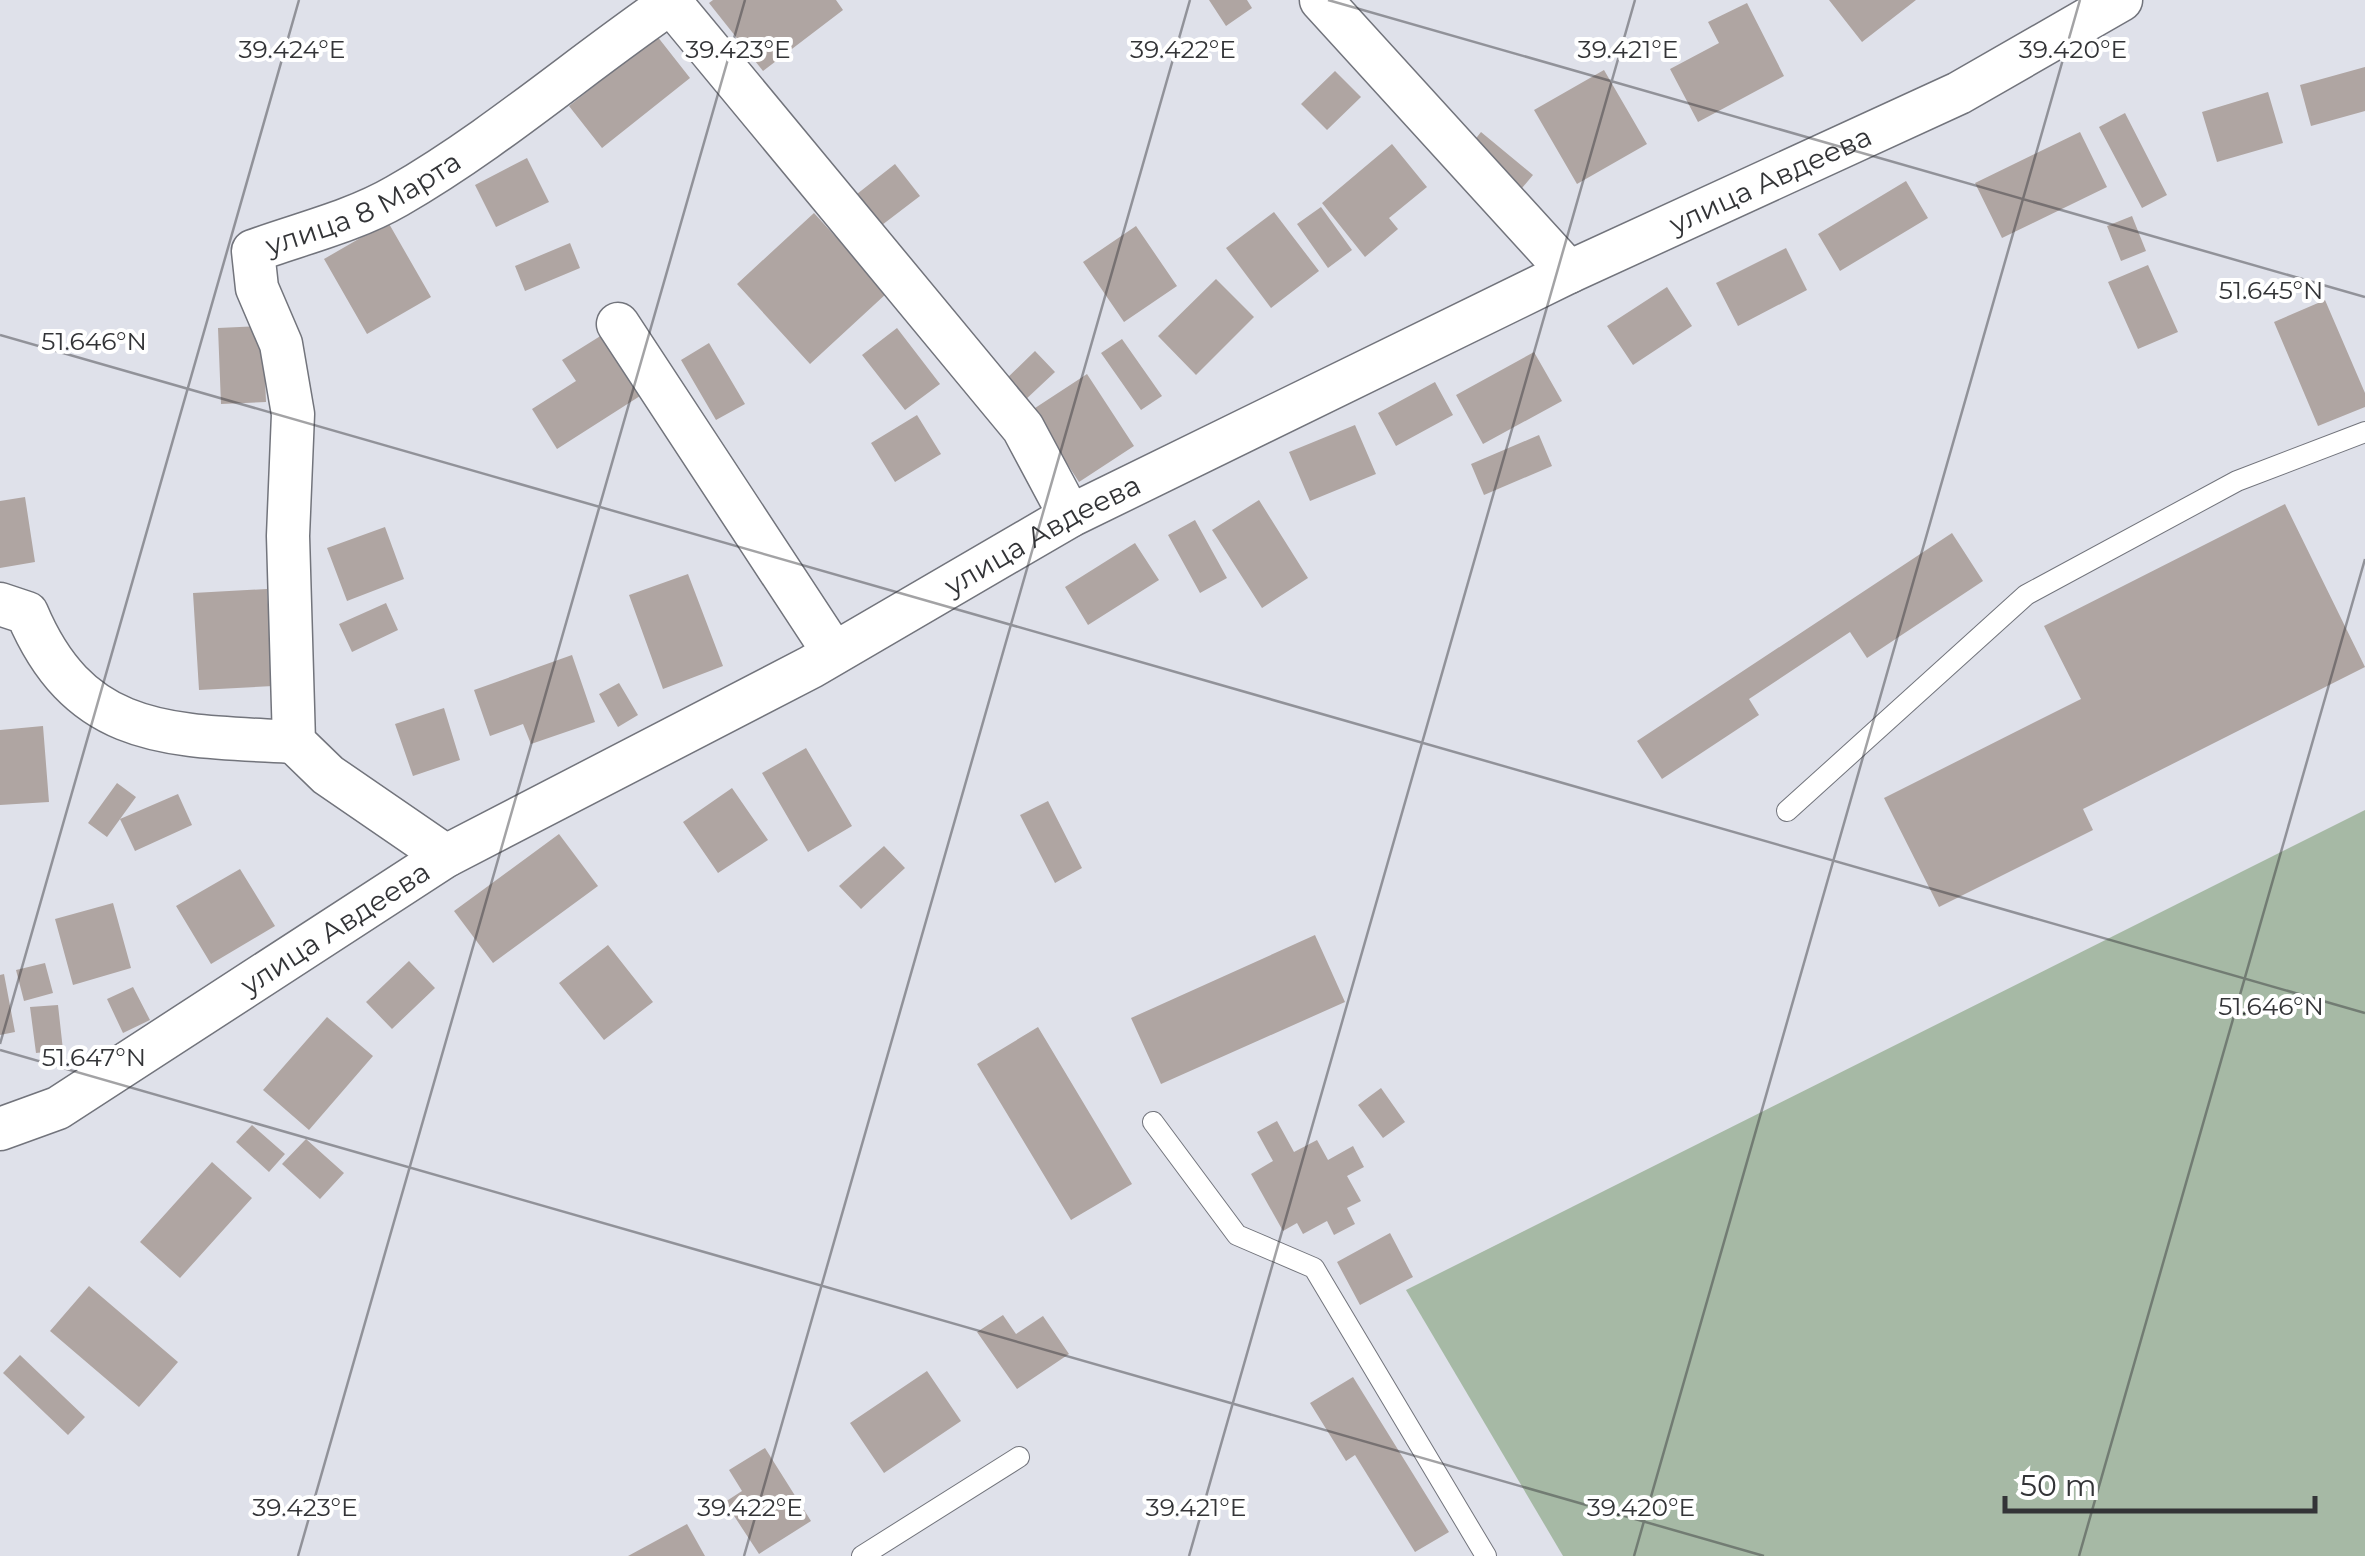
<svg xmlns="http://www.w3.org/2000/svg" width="2365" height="1556" font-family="Montserrat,sans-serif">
	<rect width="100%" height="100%" fill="#dfe1ea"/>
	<path fill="#a6b9a5" d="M2365,810V1556H1563L1406,1290Z"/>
	<path fill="#afa5a2" d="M713,0H836L843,10L763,71L709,3Z
		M1209,0H1247L1252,8L1226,26Z
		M1829,0H1916L1862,42Z
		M1747,3L1784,76L1698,122L1670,69L1719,43L1708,22Z
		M657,36L690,78L602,148L569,106Z
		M2365,67V111L2311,126L2300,85Z
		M1604,70L1647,144L1577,184L1534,110Z
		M1335,71L1361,97L1327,130L1301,104Z
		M2268,92L2283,143L2217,162L2202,112Z
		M2125,113L2167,195L2142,208L2099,127Z
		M1481,132L1533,175L1517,194L1466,151Z
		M2080,132L2107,187L2002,238L1975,183Z
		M1392,144L1427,187L1389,218L1398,229L1365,257L1322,203Z
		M527,158L549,202L496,227L475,185Z
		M895,164L920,196L882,225L857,194Z
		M1906,181L1928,218L1840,271L1818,234Z
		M1321,207L1352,250L1328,268L1297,224Z
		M1274,212L1319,271L1271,308L1226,248Z
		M814,213L887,293L810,364L737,284Z
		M2132,216L2146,251L2121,261L2107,226Z
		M388,222L431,297L367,334L324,259Z
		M1136,226L1177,286L1124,322L1083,262Z
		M570,243L580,268L525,291L515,266Z
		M1786,248L1807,290L1738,326L1716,283Z
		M2148,265L2178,332L2138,349L2108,282Z
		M1216,279L1254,317L1196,375L1158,336Z
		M1667,287L1692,326L1633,365L1607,326Z
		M2325,300L2365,393V407L2318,426L2274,322Z
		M263,326L266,402L221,404L218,328Z
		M897,328L940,384L905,410L862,355Z
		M602,335L640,396L557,449L532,409L576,381L562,360Z
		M1122,339L1162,396L1141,410L1101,353Z
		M709,343L745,404L716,420L681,360Z
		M1035,351L1055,372L1023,402L1004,381Z
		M1534,352L1562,401L1483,444L1456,395Z
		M1087,374L1134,446L1079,482L1032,410Z
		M1435,382L1453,415L1396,446L1378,413Z
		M917,415L941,454L895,482L871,443Z
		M1355,425L1376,474L1310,501L1289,452Z
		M1539,435L1552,466L1484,495L1471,464Z
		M25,497L35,562L0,568V501Z
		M1259,500L1308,578L1262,608L1212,530Z
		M2285,504L2365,667L2083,809L2093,830L1939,907L1884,798L2081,699L2044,626Z
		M1195,520L1227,578L1200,593L1168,535Z
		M385,527L404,579L347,601L327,548Z
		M1952,533L1983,581L1867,658L1850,632L1749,699L1759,715L1662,779L1637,741Z
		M1135,543L1159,580L1088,625L1065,587Z
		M688,574L723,666L663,689L629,595Z
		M267,589L273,686L199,690L193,593Z
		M386,603L398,630L352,652L339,624Z
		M572,655L595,722L531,744L523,724L490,736L474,690Z
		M619,683L638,715L618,727L599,694Z
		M444,708L460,760L413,776L395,724Z
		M43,726L49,802L0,805V730Z
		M806,748L852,826L808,852L762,773Z
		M117,783L136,797L107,837L88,823Z
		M732,788L768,840L718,873L683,822Z
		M178,794L192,825L135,851L120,819Z
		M1048,801L1082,868L1055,883L1020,815Z
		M559,834L598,886L493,963L454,911Z
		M884,846L905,868L861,909L839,886Z
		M240,869L275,926L211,964L176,906Z
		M113,903L131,968L73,985L55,919Z
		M1315,935L1345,1002L1161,1084L1131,1018Z
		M608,945L653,1002L604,1040L559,983Z
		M409,961L435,988L392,1029L366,1002Z
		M45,963L53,993L24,1001L16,970Z
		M4,974L15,1032L0,1035V975Z
		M133,987L150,1020L123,1033L107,999Z
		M58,1005L63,1050L36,1053L30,1007Z
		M327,1017L373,1056L309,1130L263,1090Z
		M1038,1027L1132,1184L1071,1220L977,1064Z
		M1381,1088L1405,1122L1383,1138L1358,1105Z
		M1277,1121L1294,1152L1317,1140L1328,1160L1353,1146L1364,1167L1347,1176L1361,1201L1347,1208L1355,1224L1334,1235L1327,1221L1303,1234L1297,1223L1283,1231L1251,1174L1273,1161L1257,1132Z
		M252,1125L285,1154L269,1172L236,1142Z
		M306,1139L344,1173L320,1199L282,1164Z
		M212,1162L252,1198L180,1278L140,1242Z
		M1390,1233L1413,1277L1360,1305L1337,1262Z
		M89,1286L178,1362L139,1407L50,1331Z
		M1003,1315L1016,1334L1043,1316L1069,1354L1017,1389L977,1332Z
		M20,1355L85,1417L68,1435L3,1373Z
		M927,1371L961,1421L884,1473L850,1423Z
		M1353,1377L1449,1532L1415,1552L1355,1455L1346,1461L1310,1403Z
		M765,1448L811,1521L759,1554L725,1502L742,1491L729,1470Z
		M687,1524L705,1556H628Z"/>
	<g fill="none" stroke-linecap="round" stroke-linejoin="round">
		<defs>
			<path id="service" d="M1787,811L2026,595L2237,481L2365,432
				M1153,1122L1237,1235L1314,1268L1486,1556
				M862,1556L1019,1457"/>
			<g id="minor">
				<path d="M1321,0L1569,272"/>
				<path d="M671,3L1023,428L1070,516"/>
				<path d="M618,324L834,653"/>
				<path d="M0,604L27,613C81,741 172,735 294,742"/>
				<path id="s1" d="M446,856L328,775L294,742L288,536L293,414L281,344L257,288L253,251C300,234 354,221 397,196C496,139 581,64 675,0"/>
				<path id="s2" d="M0,1129L58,1108L446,856L811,667L1070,516L1569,272L1959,93L2121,0"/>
			</g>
		</defs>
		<use href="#service" stroke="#72747c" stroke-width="22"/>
		<use href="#minor" stroke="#72747c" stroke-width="45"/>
		<use href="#service" stroke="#fff" stroke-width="20"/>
		<use href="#minor" stroke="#fff" stroke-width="42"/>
	</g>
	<path fill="none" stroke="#333437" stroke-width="2.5" stroke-opacity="0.45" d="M1328,0L2365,297M0,335L2365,1013M0,1044L299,0M0,1050L1764,1556M298,1556L745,0M744,1556L1190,0M1189,1556L1635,0M1634,1556L2080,0M2079,1556L2365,559"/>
	<g text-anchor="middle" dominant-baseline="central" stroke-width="8" stroke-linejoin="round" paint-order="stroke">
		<g font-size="28" fill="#333437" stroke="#fff">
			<text stroke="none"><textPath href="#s2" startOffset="2012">улица Авдеева</textPath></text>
			<text stroke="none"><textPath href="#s1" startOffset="808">улица 8 Марта</textPath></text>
			<text stroke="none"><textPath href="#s2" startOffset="1202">улица Авдеева</textPath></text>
			<text stroke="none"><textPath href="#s2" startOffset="392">улица Авдеева</textPath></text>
		</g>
	</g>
	<g font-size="25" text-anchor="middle" fill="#333437" stroke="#fff" stroke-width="8" stroke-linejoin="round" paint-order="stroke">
		<text x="292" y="58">39.424°E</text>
		<text x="738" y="58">39.423°E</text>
		<text x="1183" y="58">39.422°E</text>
		<text x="1628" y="58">39.421°E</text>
		<text x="2073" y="58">39.420°E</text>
		<text x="2271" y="299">51.645°N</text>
		<text x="94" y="350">51.646°N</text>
		<text x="2271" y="1015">51.646°N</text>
		<text x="94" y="1066">51.647°N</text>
		<text x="305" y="1516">39.423°E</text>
		<text x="750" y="1516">39.422°E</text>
		<text x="1196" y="1516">39.421°E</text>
		<text x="1641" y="1516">39.420°E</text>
	</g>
	<path d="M2005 1496v15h310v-15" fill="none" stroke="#333437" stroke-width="5"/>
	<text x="2020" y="1496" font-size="30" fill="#333437" stroke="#ffffff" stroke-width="8" paint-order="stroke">50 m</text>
</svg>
